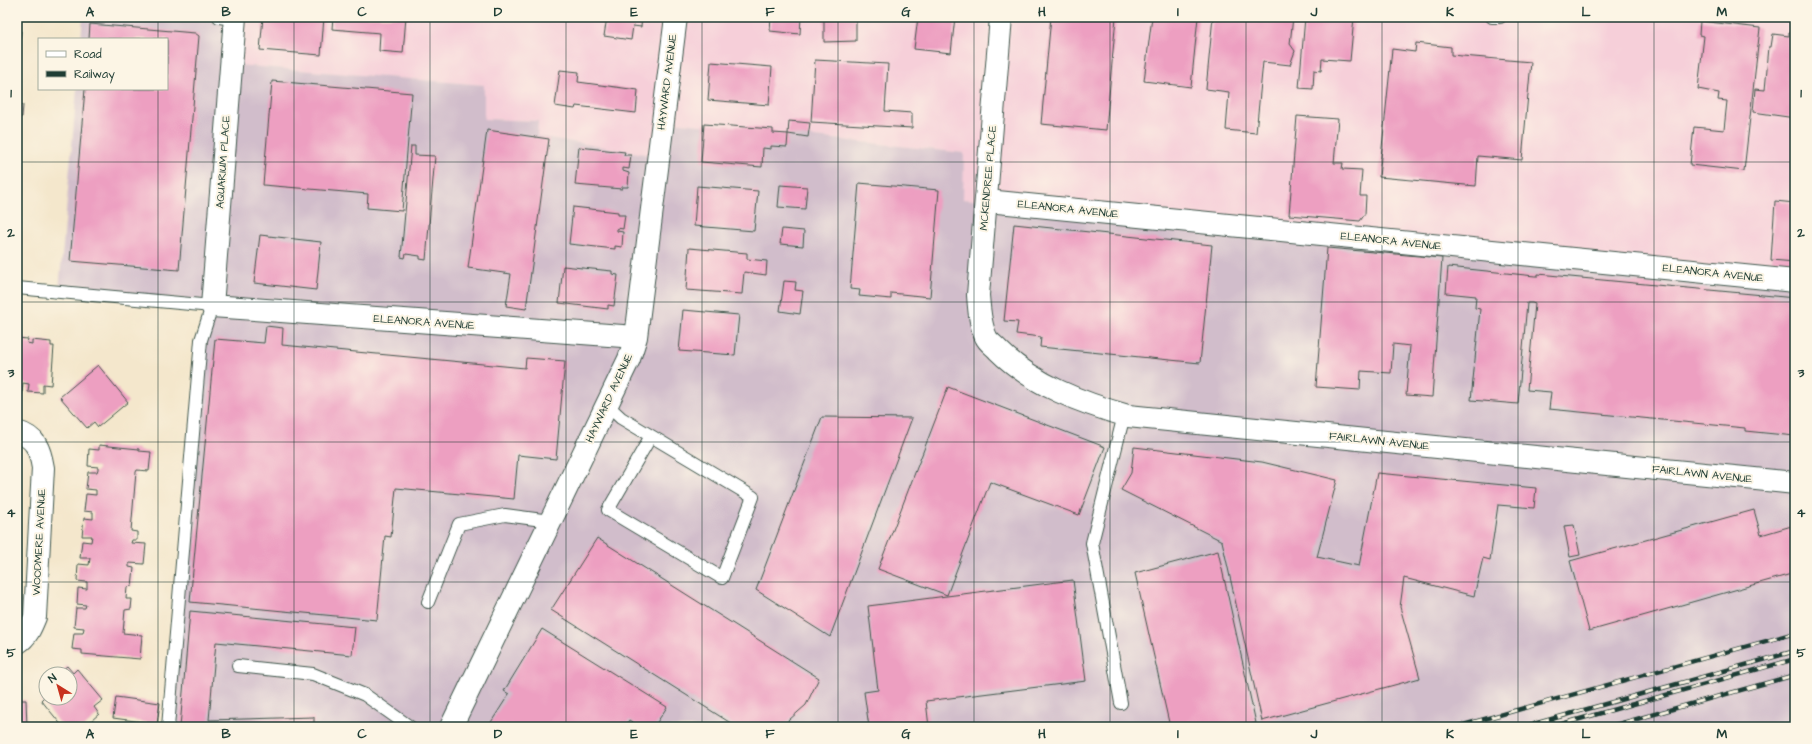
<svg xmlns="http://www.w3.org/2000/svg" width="1812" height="744" font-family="'Architects Daughter',sans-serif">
	<rect width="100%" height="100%" fill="#fcf5e5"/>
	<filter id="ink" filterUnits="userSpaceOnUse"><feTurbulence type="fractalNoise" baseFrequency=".025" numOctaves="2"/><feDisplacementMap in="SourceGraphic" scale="8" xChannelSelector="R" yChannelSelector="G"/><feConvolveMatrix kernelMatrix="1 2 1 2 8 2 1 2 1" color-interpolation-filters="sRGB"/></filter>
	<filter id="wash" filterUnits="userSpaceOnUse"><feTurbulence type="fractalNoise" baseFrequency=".012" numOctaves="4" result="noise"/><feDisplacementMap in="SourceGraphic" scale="16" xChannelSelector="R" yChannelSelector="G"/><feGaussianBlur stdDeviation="0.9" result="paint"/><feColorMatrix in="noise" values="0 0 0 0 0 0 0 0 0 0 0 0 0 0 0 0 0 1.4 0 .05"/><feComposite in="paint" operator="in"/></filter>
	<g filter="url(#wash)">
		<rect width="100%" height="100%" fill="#f4e7cc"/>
		<path fill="#f6cfd9" d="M235,17H1795V281L962,199L964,153L663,121L656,156L536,136L538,121L484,119L483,85L237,65Z"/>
		<path fill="#d1bdcb" d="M83,17H235L237,65L484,85V119L538,121L537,136L656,156L663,121L964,153L963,199L1795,281V727H171L209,301L59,290L77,89H167V39H81Z"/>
		<g id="blocks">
			<path fill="#ed9fc1" d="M263,17H324L321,55L260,50Z
				M333,17H406L403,53L379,51L380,33L332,29Z
				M607,17H642L641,27L633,26L631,40L604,36Z
				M771,17H801L800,34L770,31Z
				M824,17H856V41L824,42Z
				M918,17H955L951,53L914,49Z
				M1051,17H1116L1106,130L1041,124Z
				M1152,17H1198L1191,87L1144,81Z
				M1213,17H1293L1290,44L1295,51L1290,65L1263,62L1256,133L1226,130L1229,92L1206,89Z
				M1305,17H1354L1350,61L1322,59L1321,71L1314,70L1313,89L1299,88Z
				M1700,21L1760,28L1744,171L1690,165L1694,127L1724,130L1727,101L1718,100L1719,93L1698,89L1704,36L1699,35Z
				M90,24L195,33L199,36L179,270L70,261L85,89H167V39H89Z
				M17,31H21L20,42L17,41Z
				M1789,32L1795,33V118L1753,112L1755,89L1765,90L1769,47H1771L1773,34L1789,36Z
				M1416,43L1451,47V55L1531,62L1522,160L1478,156L1476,186L1379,177L1392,49L1415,52Z
				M815,60L888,64L885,111L912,113V128L811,122Z
				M711,62L772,67L769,105L708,100Z
				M560,70L579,72L578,82L638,90L636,113L576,106L575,109L555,106Z
				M272,81L412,93L402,211L367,208L368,194L263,185Z
				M17,104L23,105L22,117H17Z
				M1297,116L1338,119L1334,163H1343L1342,169L1362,170L1360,196H1366L1365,214L1360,221L1289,215Z
				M789,121L810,123L808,137L788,134Z
				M704,124L773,129V133L788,134L787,147L771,146V149L763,148L762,167L701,162Z
				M487,130L549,139L526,309L506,306L511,274L468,268Z
				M411,146H415V155L435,156L426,260L420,259V256L406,254L405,258L401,257Z
				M579,147L625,152L624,155H631L629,169L623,168V171L629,173L628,187H622V189L575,185Z
				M859,183L939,190L930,297L891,293V299L859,296L860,290L850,289Z
				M780,185L807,187L805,209L778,207Z
				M697,186L758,191L754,231L694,226Z
				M1775,201L1795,203V262L1771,260Z
				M573,207L618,212V215H625L623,229L617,228V231L623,232L622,247L615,246V249L569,244Z
				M1014,224L1212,245L1200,363L1040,347L1041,337L1016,334L1018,322L1004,321Z
				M782,229L804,231L803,246L780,244Z
				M260,235L321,242L316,290L254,283Z
				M689,248L747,253V259L767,261L766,275L744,272L742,294L686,290Z
				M1327,248L1442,258L1432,397L1406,395L1410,346L1393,344L1391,373L1361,371L1360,390L1316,387Z
				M563,266L612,271V274L618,275L614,306L608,305V309L559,303Z
				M1448,267L1535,276H1538V274L1795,298V436L1745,431V428L1549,409L1551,392L1527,390L1535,304L1532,303H1527L1518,404L1471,400L1480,309L1475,308L1476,296L1446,293Z
				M784,281L796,282L795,290L803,291L800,314L780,311Z
				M683,310L739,315L735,355L679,351Z
				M266,326L283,328L282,345L525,368L526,358L565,361L556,459L518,455L514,499L396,488L391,537L385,536L377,620L190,602L215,339L264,343Z
				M17,338L28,339L27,343L32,344V340L51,342V346H54L51,385L43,384V393L28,392L29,384L23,383L22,394L17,393Z
				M98,365L128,402L98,427L94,422L87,428L60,397Z
				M948,387L1105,447L1079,515L990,482L947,595L878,569Z
				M822,417L912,418L830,637L756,590Z
				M99,445L139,449V451L151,452L149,471L137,470L136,472L131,531L137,532V540H132L131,543L146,544L144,564L129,563V567L134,568L132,586L127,587L126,599H132L131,609L125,610L123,633L142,635L140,659L82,654V650L72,649L74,633H83L84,628L74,627L76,608H85L86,605L77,604L78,588L87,589V582L77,581L78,564L89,565L90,558H80L82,541L91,542L92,536H82L84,518L93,519V512L84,511L86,494L96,495V490L86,489L88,472H97L98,469V467L88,466L89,449L99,450Z
				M1134,447L1262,462L1337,480L1317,557L1359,566L1377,473L1536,488L1534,508L1498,505L1490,560L1483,558L1474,596L1404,578L1400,607L1420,678L1262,721L1222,541L1121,490L1131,473Z
				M1754,510L1761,535L1795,525V573L1589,631L1570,561Z
				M1574,525L1580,555L1570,557L1564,526Z
				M597,538L819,678L806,705L781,727H737L551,610Z
				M1218,551L1256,723L1240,727H1170L1135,573Z
				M1073,580L1086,681L926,701L929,727H869L864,692L878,690L868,606Z
				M190,611L355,627L352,655L216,642L209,720L314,717V727H180Z
				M542,629L667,707L654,727H640L629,720L625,727H488L509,694L504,691Z
				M67,666L73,673L77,669L103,700L94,707L99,714L84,727H63L41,700L45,696L39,689L46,683V698H70V674H57Z
				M20,690V700H26L27,727H17V691Z
				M116,697L160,703L157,724L113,718Z"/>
		</g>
	</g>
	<g filter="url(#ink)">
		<use href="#blocks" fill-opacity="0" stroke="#3f564b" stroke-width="1"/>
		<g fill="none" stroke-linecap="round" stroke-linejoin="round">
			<defs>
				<path id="lane" d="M219,17L234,19
					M1492,17H1500
					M17,288L212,306L201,340L168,727
					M607,405L621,418L753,497L722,578L608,510L651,436
					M428,602L459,524L505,515L550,521
					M238,666L313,674L365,695L410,727
					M1121,703L1092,543L1124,415"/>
				<path id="street" d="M235,17L212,306L636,337
					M1001,17L978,295C979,308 980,325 986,337C988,342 995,346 998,350C1033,385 1082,403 1128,416L1795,483
					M987,201L1795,281
					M17,432C36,437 40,450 43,468L35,617C31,627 27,637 17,643
					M451,727L629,359L636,337L676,17"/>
			</defs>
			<use href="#lane" stroke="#3f564b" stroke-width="14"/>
			<use href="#street" stroke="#3f564b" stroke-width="24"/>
			<use href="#lane" stroke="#fff" stroke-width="12"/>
			<use href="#street" stroke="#fff" stroke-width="22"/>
			<defs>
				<path id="rail" d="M1456,727L1795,633
					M1523,727L1795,651
					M1551,727L1795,659
					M1608,727L1795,675"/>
			</defs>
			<use href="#rail" stroke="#1f3d34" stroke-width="4.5"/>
			<use href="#rail" stroke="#fcf5e5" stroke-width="3" stroke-dasharray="9" stroke-linecap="butt"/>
		</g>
	</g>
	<path fill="none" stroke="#1f3d34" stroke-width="1" stroke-opacity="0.55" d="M158,17V39M294,17V727M430,17V727M566,17V727M702,17V727M838,17V727M974,17V727M1110,17V727M1246,17V727M1382,17V727M1518,17V727M1654,17V727M158,89V727M17,162H1795M17,302H1795M17,442H1795M17,582H1795"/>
	<g text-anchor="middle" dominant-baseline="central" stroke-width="4" stroke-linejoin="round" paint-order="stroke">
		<g font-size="11" fill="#1f3d34" stroke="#fcf5e5">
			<text transform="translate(667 82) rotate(-83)">HAYWARD AVENUE</text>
			<text transform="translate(223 162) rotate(-86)">AQUARIUM PLACE</text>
			<text transform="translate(988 178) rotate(-85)">MCKENDREE PLACE</text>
			<text transform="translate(1068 209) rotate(6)">ELEANORA AVENUE</text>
			<text transform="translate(1391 241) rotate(6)">ELEANORA AVENUE</text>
			<text transform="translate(1713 273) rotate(6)">ELEANORA AVENUE</text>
			<text transform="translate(424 322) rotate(4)">ELEANORA AVENUE</text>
			<text transform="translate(609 398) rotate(-65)">HAYWARD AVENUE</text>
			<text transform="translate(1379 441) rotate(6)">FAIRLAWN AVENUE</text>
			<text transform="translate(1702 474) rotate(6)">FAIRLAWN AVENUE</text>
			<text transform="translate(39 542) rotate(-87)">WOODMERE AVENUE</text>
		</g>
	</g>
	<rect width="1812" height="744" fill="none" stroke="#fcf5e5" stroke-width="44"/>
	<rect x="38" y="38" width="130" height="52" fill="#fcf5e5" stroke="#a4ab9e"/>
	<rect x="46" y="51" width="20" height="6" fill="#ffffff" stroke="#a4ab9e"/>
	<text x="74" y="58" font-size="12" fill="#1f3d34">Road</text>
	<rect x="46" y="71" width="20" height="6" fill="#1f3d34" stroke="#a4ab9e"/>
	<text x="74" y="78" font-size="12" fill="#1f3d34">Railway</text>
	<g transform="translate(58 686) rotate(323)"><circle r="19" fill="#fcf5e5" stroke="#a4ab9e"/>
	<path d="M0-3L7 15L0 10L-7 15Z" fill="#c8321e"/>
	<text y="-6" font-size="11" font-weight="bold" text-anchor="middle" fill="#1f3d34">N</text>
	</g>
	<rect x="22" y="22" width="1768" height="700" fill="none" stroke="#1f3d34" stroke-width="1.5"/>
	<g font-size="13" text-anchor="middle" font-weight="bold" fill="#1f3d34">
		<text x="90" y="16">A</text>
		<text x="226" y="16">B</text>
		<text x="362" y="16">C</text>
		<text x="498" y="16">D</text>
		<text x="634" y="16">E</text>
		<text x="770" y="16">F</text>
		<text x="906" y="16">G</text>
		<text x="1042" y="16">H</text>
		<text x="1178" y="16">I</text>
		<text x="1314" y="16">J</text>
		<text x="1450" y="16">K</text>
		<text x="1586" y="16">L</text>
		<text x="1722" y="16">M</text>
		<text x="11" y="97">1</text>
		<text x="1801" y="97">1</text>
		<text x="11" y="237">2</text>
		<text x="1801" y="237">2</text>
		<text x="11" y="377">3</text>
		<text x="1801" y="377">3</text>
		<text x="11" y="517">4</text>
		<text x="1801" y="517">4</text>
		<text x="11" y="657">5</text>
		<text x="1801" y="657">5</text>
		<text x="90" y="738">A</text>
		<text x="226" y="738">B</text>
		<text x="362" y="738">C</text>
		<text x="498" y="738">D</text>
		<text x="634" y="738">E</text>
		<text x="770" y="738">F</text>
		<text x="906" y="738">G</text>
		<text x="1042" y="738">H</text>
		<text x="1178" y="738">I</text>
		<text x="1314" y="738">J</text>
		<text x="1450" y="738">K</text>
		<text x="1586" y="738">L</text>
		<text x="1722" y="738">M</text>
	</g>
</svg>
